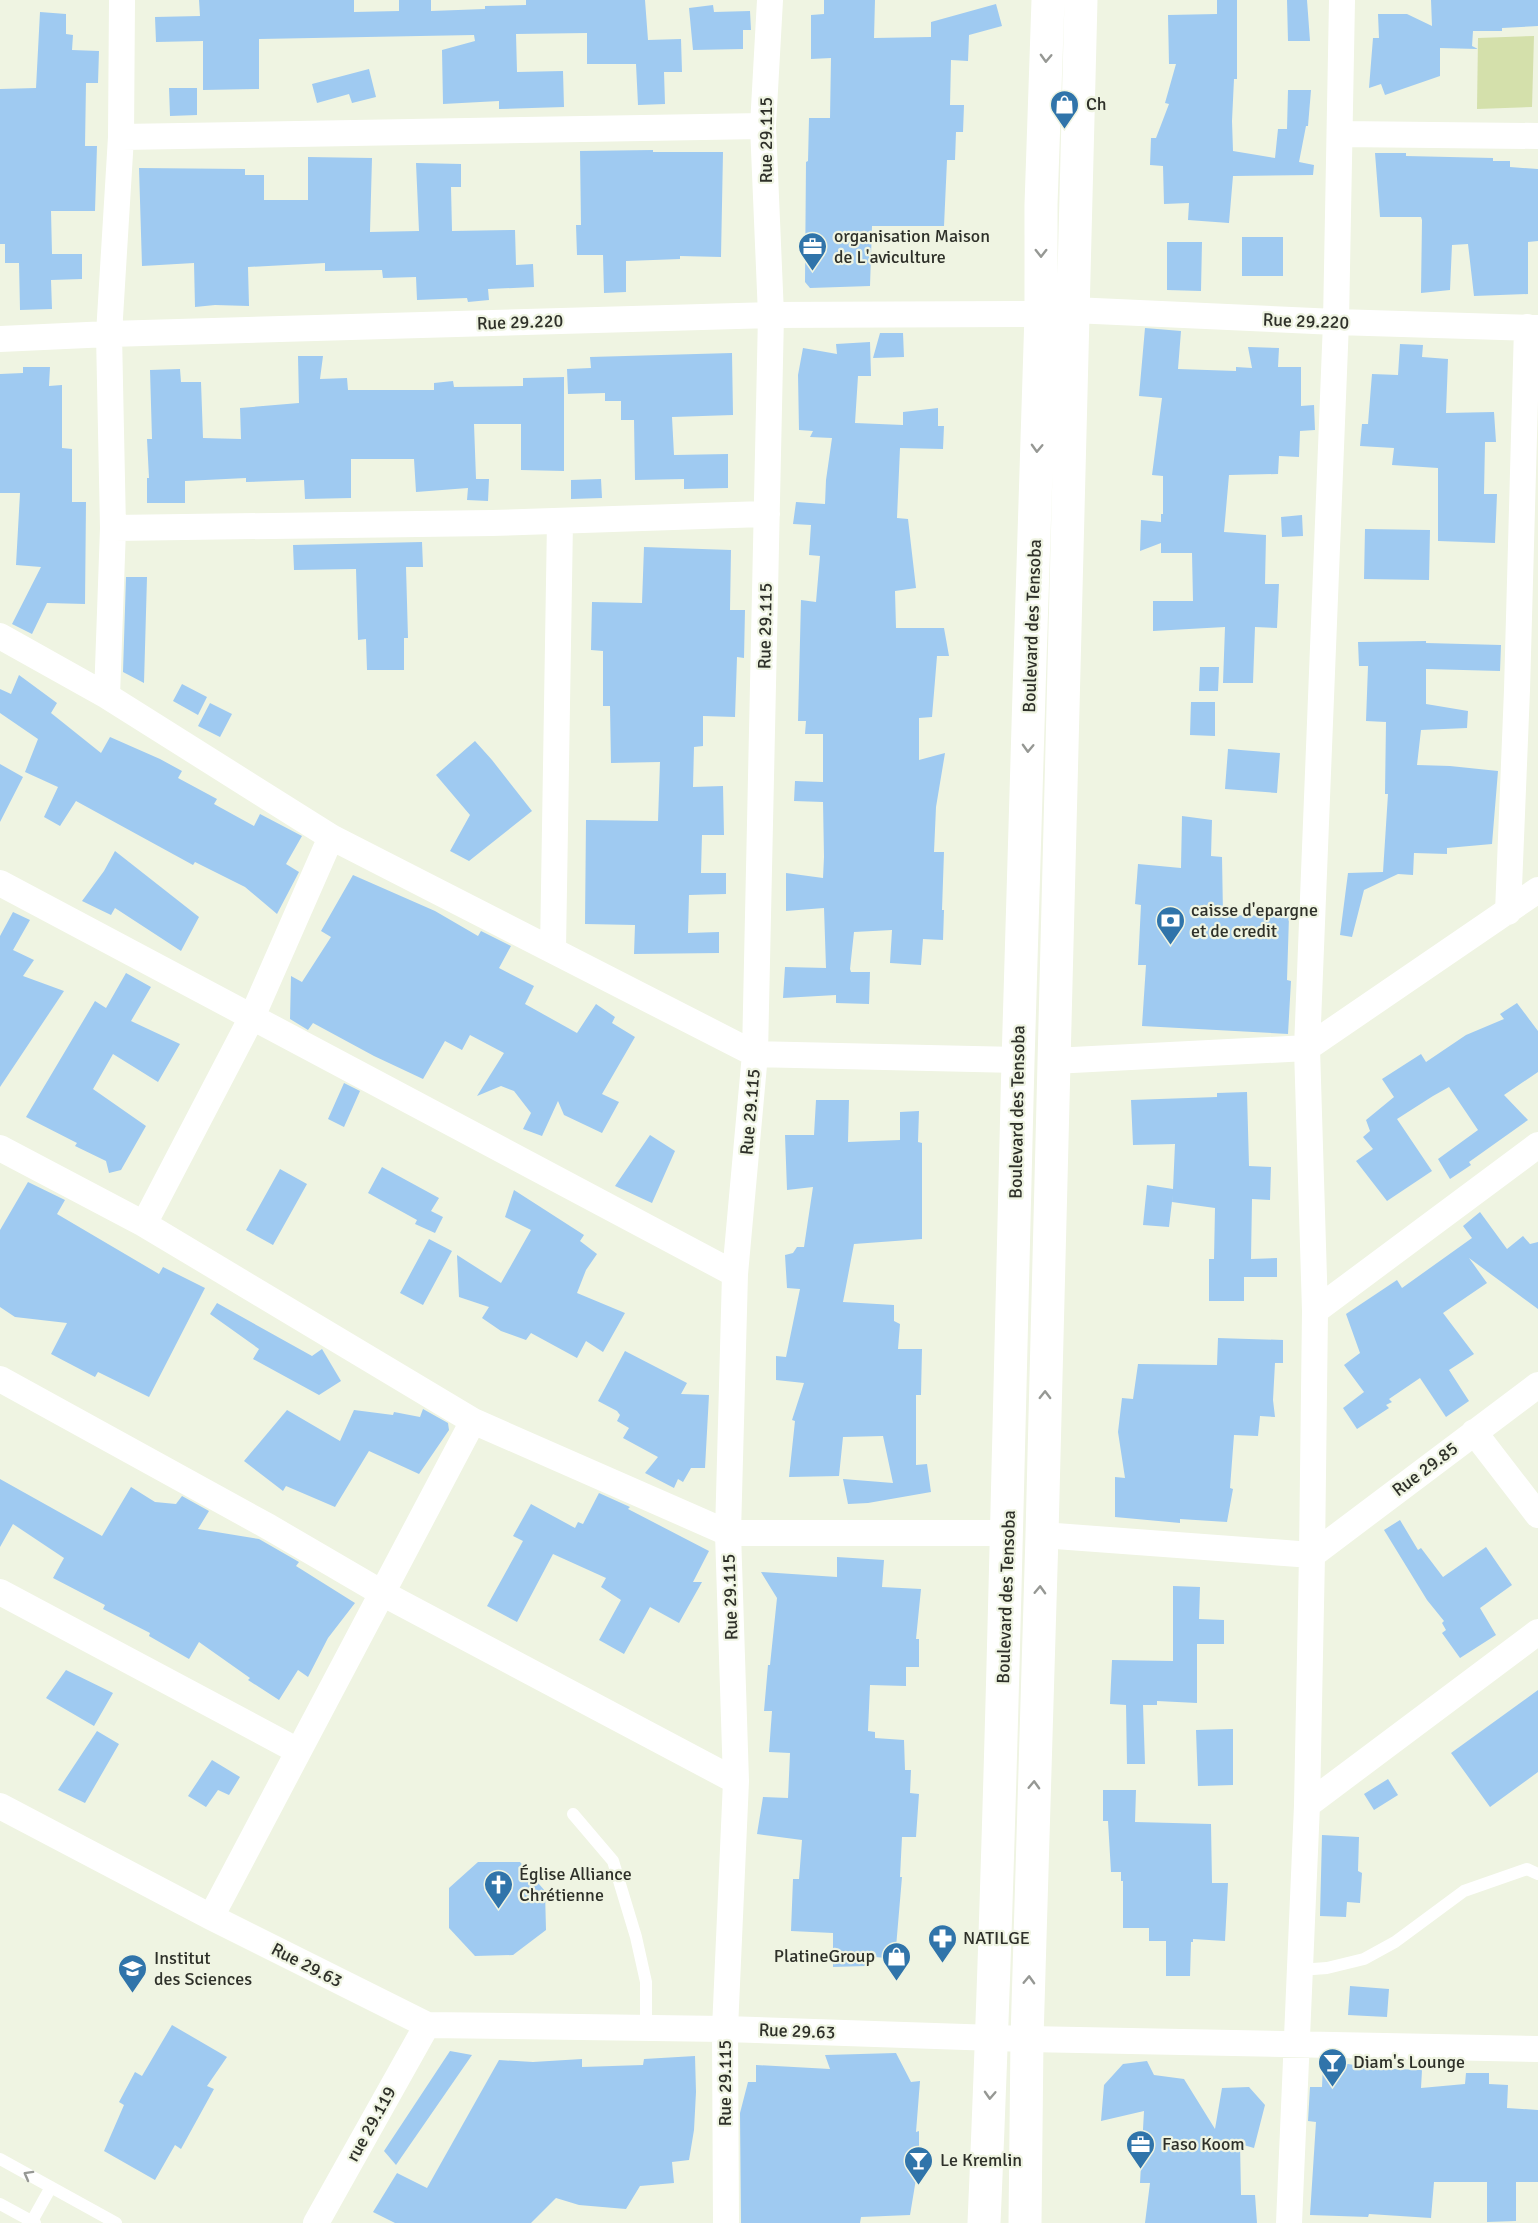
<svg xmlns="http://www.w3.org/2000/svg" width="1538" height="2223" font-family="Signika,sans-serif">
	<rect width="100%" height="100%" fill="#eff4e2"/>
	<path fill="#d4e0ab" d="M1534,36L1532,107L1477,109L1478,38Z"/>
	<path fill="#9fcaf1" d="M199,0H354V12L399,11V0H431V11L485,9V6L526,5V0H645L648,40L681,39L682,72H664L665,104L638,105L636,64H587V33L516,34L517,72L563,71L564,107L499,109V101L443,104L442,50L475,41L474,35L259,39V89L203,90V41L156,42L155,17L200,16Z
		M824,0H875L874,38L931,37V22L996,4L1002,26L969,35L968,61L951,60L950,105H964L963,132H956L955,160H947L944,226H872L870,286L810,288L805,282L806,162L808,161L809,118H830L831,58L811,59V15L824,14Z
		M1217,0H1237V79H1234L1232,121L1233,151L1275,158L1278,129H1287L1288,90H1311L1308,126H1306L1299,162L1314,165L1313,175L1233,176L1229,223L1188,220L1189,203L1164,204L1163,166L1150,165L1151,138H1156L1169,104L1165,103L1176,64H1169L1168,15L1217,14Z
		M1287,0H1307L1310,41H1288Z
		M1431,0H1538V26L1502,28V31H1473L1472,46L1478,49L1440,48V76L1385,95L1381,84L1369,88L1373,38H1379L1378,14H1407L1432,26Z
		M713,5L714,12L750,11L751,30H743V49L693,50L689,8Z
		M40,12L66,14V34L73,35L72,50L99,51L98,83H86L85,146H97L95,211H51L52,254H82V279L51,280L52,309L20,310L19,263H5V244H0V89L36,88Z
		M369,69L376,97L352,103L349,94L317,103L312,84Z
		M169,88H197V115L170,116Z
		M653,150V152H723L721,257L680,256V259L626,261V292L604,293L603,255H577L576,225H581L580,151Z
		M1375,153H1406V156L1493,158V161H1510V167L1538,169V241L1528,242V294L1474,296L1468,244L1452,245L1450,290L1421,293L1422,220L1421,217H1380Z
		M308,157L372,158L370,232L419,231L416,163L461,164V187H451L452,231L515,230L516,265L533,264L534,287L488,289L489,300L468,302L467,298L417,300L416,277L383,278L382,270L325,271V263L248,267L249,306L215,305L195,307L194,263L142,266L139,168L245,169V175H264V200H308Z
		M1242,237H1283V276H1242Z
		M1167,242H1202L1201,291L1167,290Z
		M1145,328L1181,331L1178,369L1236,371V367L1252,368L1248,347L1279,348L1278,367H1301V406L1314,405L1315,430L1300,431L1299,457L1279,456L1278,474L1229,475L1224,532L1266,535L1265,584H1279L1277,628L1255,627L1253,683H1223L1225,627L1153,631V601H1193L1192,553H1161V543L1140,551L1141,520L1161,522V514H1163V476L1152,475L1162,398L1139,396Z
		M880,333H903L904,357L873,358Z
		M870,342L871,376H858L855,423L903,425V412L938,408V426H944L943,449L900,448L897,518L908,519L916,588L895,591L896,628H944L949,656H937L932,717L919,718V760L945,753L936,807L934,852H944L942,910H944L943,940L923,939L921,965L890,963L892,930L854,932L850,969L851,972H870L869,1004L836,1003V995L783,998L785,967L826,968L824,908L786,911V873L823,878L824,857L823,802L794,801L795,781L823,782V734H805L806,721H798L801,600L816,602L820,556L809,555L811,525L793,524L796,502L825,504L826,480L832,438L810,437L813,431L799,430L798,375L803,348L837,354L836,344Z
		M1400,344L1423,345L1422,357L1448,359L1446,413L1494,412L1496,442H1485L1484,494H1497L1495,543L1438,541V468L1392,465L1394,448L1360,446L1362,424H1368L1372,374L1398,375Z
		M732,353L733,415L672,417L674,455L728,454V488L684,489V479L635,480L634,420H621V401H605V393L568,394L567,369L591,368L590,357Z
		M298,356H323L320,379L347,378L348,390H434V383L453,381L454,387L523,386V378L564,377V471L521,470V424H474L476,479H489L488,501L467,500L468,488L416,492L414,459H351V498L305,499L304,480L246,482V478L185,481V503H147V478H149L147,439H152L150,370L180,369L181,382H201L203,438L241,439L240,408L299,403Z
		M23,367H50L49,386L62,385V448L72,449V502H86L85,604L47,603L32,634L12,624L41,567L16,565L20,493H0V374L23,373Z
		M601,479L602,498L571,499V480Z
		M1302,515L1303,536L1282,537L1281,517Z
		M1365,529L1430,530L1429,580L1364,579Z
		M422,542L423,567H406L408,638H404V670H367L366,639L358,640L356,569L294,570L293,545Z
		M644,547L731,550L730,610H745L744,658L737,657L735,717L703,716V746L694,747L693,787L723,786L724,835H702L701,873H726V894L689,895L688,933L719,932V953L634,954L635,925L585,924L586,820L658,821L660,762L611,763L610,706H603V651L591,650L592,602L642,603Z
		M126,577H147L144,683L123,672Z
		M1426,641V643L1501,645L1500,671L1426,669V704L1468,711L1467,728L1421,730L1417,765L1450,766L1498,771L1492,844L1447,848V854L1414,853L1413,875L1398,874L1364,890L1352,937L1340,935L1348,873L1383,872L1388,794H1385L1386,722L1366,721L1368,666H1359L1358,642Z
		M1200,667H1219L1218,691H1199Z
		M19,675L57,703L51,713L101,753L110,737L160,759L182,771L178,778L217,799L214,804L254,826L260,814L302,836L286,864L299,872L277,914L245,887L195,862L193,865L76,801L60,826L44,817L58,787L25,772L38,739L0,713V689L11,694Z
		M182,684L207,697L198,715L173,701Z
		M1191,702H1215V736L1190,735Z
		M210,703L232,714L220,737L198,726Z
		M475,741L492,760L532,811L469,861L450,851L470,815L436,775Z
		M1228,749L1280,753L1277,793L1225,789Z
		M0,764L23,777L0,822Z
		M1182,816L1212,820L1211,856L1222,857L1223,915L1289,916L1287,980L1291,981L1288,1034L1142,1026L1146,965H1138L1141,905L1135,904L1138,864L1181,868Z
		M115,851L199,917L181,951L115,908L111,915L82,901L104,871Z
		M353,875L435,911L478,936L481,931L511,946L499,968L534,986L525,1004L577,1033L596,1004L615,1017L612,1023L635,1037L602,1094L619,1102L602,1133L564,1115L558,1101L542,1136L523,1129L531,1113L514,1091L501,1086L477,1096L504,1053L470,1035L462,1050L445,1041L423,1079L374,1056L313,1023L308,1030L290,1019L291,976L302,982L331,937L321,931Z
		M13,912L30,920L13,950L34,960L23,976L64,991L0,1087V936Z
		M126,973L151,987L131,1021L180,1044L158,1082L113,1054L93,1089L146,1126L121,1170L109,1173L106,1161L75,1146L77,1143L26,1117L95,1001L106,1008Z
		M1517,1003L1538,1031V1072L1504,1095L1528,1120L1469,1162L1471,1165L1450,1179L1438,1159L1478,1130L1449,1087L1433,1096L1397,1119L1432,1171L1387,1201L1356,1161L1373,1149L1363,1137L1370,1131L1366,1120L1394,1097L1382,1079L1421,1054L1426,1062L1466,1035L1504,1019L1500,1014Z
		M344,1083L360,1091L344,1127L328,1119Z
		M1247,1092L1249,1166L1271,1167L1270,1200L1252,1199L1251,1259L1277,1258V1277H1244V1301H1209V1259H1214L1215,1208L1172,1202L1173,1193L1169,1227L1143,1225L1147,1185L1173,1189L1175,1144L1133,1145L1131,1100L1217,1097V1093Z
		M816,1100H849L848,1142L900,1140V1112L919,1111L918,1142L922,1143V1239L854,1244L843,1302L894,1305V1321L900,1324L898,1349H922L921,1395H916V1465L927,1464L931,1492L868,1503L848,1504L843,1479L893,1483L883,1436L843,1437L839,1476L789,1477L795,1421L792,1420L804,1383L776,1380V1356L786,1357L800,1289L787,1288L785,1255L793,1253L797,1247H804L813,1187L787,1190L785,1135H814Z
		M650,1135L675,1151L652,1203L615,1186Z
		M382,1167L439,1198L431,1211L443,1217L435,1233L415,1224L417,1220L368,1193Z
		M280,1169L307,1184L273,1245L246,1230Z
		M28,1182L65,1200L57,1214L159,1274L163,1267L205,1288L149,1397L98,1372L95,1377L51,1354L67,1323L15,1317L0,1307V1230Z
		M514,1190L584,1235L580,1241L597,1254L586,1270L577,1293L625,1313L603,1352L586,1341L577,1358L531,1333L526,1340L501,1331L482,1318L489,1307L459,1297L457,1255L501,1283L531,1230L505,1217Z
		M1480,1212L1507,1249L1523,1236L1530,1244L1538,1242V1309L1469,1258L1487,1283L1443,1313L1474,1354L1449,1370L1469,1401L1446,1417L1420,1378L1389,1399L1392,1402L1386,1405L1389,1408L1357,1429L1343,1408L1364,1392L1344,1365L1360,1353L1346,1314L1397,1280L1402,1288L1472,1238L1463,1226Z
		M429,1239L452,1251L423,1305L400,1293Z
		M217,1303L312,1356L322,1349L341,1381L319,1395L253,1359L259,1349L210,1314Z
		M1218,1338L1283,1340V1363H1275L1273,1400L1275,1417L1260,1416L1258,1436L1234,1435L1230,1488L1233,1489L1227,1522L1180,1519V1523L1115,1517V1477L1125,1478L1118,1432L1122,1398L1133,1399L1138,1364L1217,1365Z
		M625,1351L687,1383L681,1394L709,1395L705,1468H691L683,1482L678,1479L674,1488L645,1473L658,1457L623,1438L629,1428L617,1421L620,1415L617,1411L598,1401Z
		M423,1409L448,1423L449,1430L419,1474L369,1451L335,1507L286,1486L283,1491L244,1461L287,1410L340,1441L354,1410L393,1415L394,1412L420,1417Z
		M0,1479L102,1536L131,1487L155,1502L176,1504L182,1496L209,1511L198,1529L259,1539L299,1562L296,1566L355,1603L328,1638L308,1677L298,1670L279,1700L248,1680L250,1678L199,1642L189,1659L149,1636L150,1633L103,1609L105,1605L53,1578L64,1558L13,1524L0,1547Z
		M599,1493L630,1507L628,1509L709,1551L693,1582H702L679,1623L650,1607L624,1654L599,1640L621,1600L601,1587L606,1578L553,1554L517,1622L487,1606L523,1541L513,1536L531,1504L575,1528L578,1522L583,1524Z
		M1400,1520L1418,1550L1421,1548L1443,1577L1486,1547L1512,1585L1480,1608L1496,1635L1460,1658L1442,1633L1446,1630L1442,1623L1444,1621L1427,1600L1384,1530Z
		M837,1557L884,1560L882,1587L921,1589L916,1639H919V1667H906V1686L870,1685L868,1731L875,1732V1738L904,1740L905,1770H911L910,1793L919,1794L916,1837H902L900,1877H902L895,1959L866,1956V1966L833,1967V1933L791,1931L793,1879H799L802,1840L757,1834L763,1797L788,1798L790,1753L769,1752L772,1711H764L768,1665H770L777,1598L761,1572L837,1577Z
		M1173,1586L1200,1587L1199,1619L1224,1620V1644H1197V1703L1157,1701V1705H1143L1145,1764H1127L1126,1705L1110,1704L1112,1660L1173,1661Z
		M66,1670L113,1693L94,1726L46,1698Z
		M1538,1690V1772L1490,1807L1451,1753Z
		M1233,1729V1785L1198,1786L1196,1730Z
		M97,1731L119,1744L85,1803L58,1790Z
		M212,1760L240,1777L229,1795L218,1790L206,1807L188,1796Z
		M1388,1779L1398,1795L1374,1810L1364,1794Z
		M1103,1790H1136L1135,1822L1211,1824L1212,1883H1228L1225,1941L1193,1939V1942H1191L1190,1976H1166V1941H1149V1928H1123V1881H1121V1872H1111L1108,1821H1103Z
		M1322,1835L1359,1837L1358,1871L1362,1873L1360,1903L1347,1902L1346,1917L1320,1916Z
		M478,1862H520L545,1891L546,1930L513,1955L475,1956L449,1928V1888Z
		M1350,1986L1389,1989L1387,2017L1348,2015Z
		M172,2025L227,2057L207,2086L214,2089L181,2149L175,2145L155,2180L104,2151L124,2105L119,2102L135,2072L142,2076Z
		M450,2051L472,2055L396,2165L384,2151Z
		M896,2053L911,2082L920,2081L916,2132L919,2131V2161L910,2215L861,2217L860,2223H741L740,2113L748,2082H756V2065L830,2069L825,2055Z
		M695,2056L696,2092L694,2130L689,2160L672,2162L674,2183L640,2186L626,2209L579,2205L556,2198L531,2223H395L373,2212L397,2173L427,2188L499,2060L533,2062L582,2059V2067L643,2065L644,2059Z
		M1147,2061L1154,2075L1184,2079L1215,2129L1222,2088L1249,2087L1265,2105L1254,2148L1240,2144L1241,2195H1255L1257,2223H1145L1150,2183H1140L1144,2111L1101,2121L1104,2085L1123,2064Z
		M1323,2064H1348L1373,2068L1422,2070L1421,2088L1465,2084L1466,2073H1489V2084L1508,2085L1507,2108L1538,2110V2182H1516V2221L1487,2222V2182H1434L1431,2218L1369,2214L1368,2217L1310,2215L1316,2122L1308,2121L1310,2087H1322Z"/>
	<g fill="none" stroke-linecap="round" stroke-linejoin="round">
		<path stroke="#fff" stroke-width="12" d="M573,1814L613,1861L636,1937L646,1982V2028
			M1299,1970L1327,1968L1364,1959L1395,1942L1464,1891L1527,1869L1538,1874
			M0,2159L116,2223
			M0,2204L35,2223
			M32,2221L51,2187"/>
		<path stroke="#fff" stroke-width="26" d="M1341,134L1538,136
			M121,137L763,126
			M1073,310L1336,322L1538,328
			M0,339L109,334L771,315L1041,314
			M113,528L492,523L767,514
			M0,636L107,696L331,837L755,1054L1018,1060
			M107,696L113,528L109,334L121,137L122,0
			M0,883L735,1274
			M1508,912L1517,690L1527,327
			M553,950L560,521
			M1053,1061L1307,1048L1538,890
			M0,1148L144,1224L473,1421L728,1533H1008
			M144,1224L252,1017L331,837
			M1315,1311L1538,1145
			M0,1379L269,1527L382,1593L736,1781
			M1474,1432L1538,1515
			M1042,1535L1312,1555L1538,1385
			M0,1592L298,1751
			M1307,1805L1538,1632
			M0,1806L211,1917L427,2025L725,2029L1027,2039L1538,2049
			M211,1917L473,1421
			M316,2223L427,2025
			M726,2223L725,2029L736,1781L728,1533L735,1274L755,1054L771,315L763,126L770,0
			M1289,2223L1307,1805L1312,1555L1315,1311L1307,1048L1336,322L1342,0"/>
		<path stroke="#fff" stroke-width="33" d="M984,2223C1001,1836 1008,1449 1018,1062C1025,813 1033,563 1041,314V205L1048,0
			M1025,2223L1027,2039L1042,1535L1081,0"/>
	</g>
	<defs><path id="oneway-chevron" d="M-2-3.5L2.5 0L-2 3.5" fill="none" stroke-width="1.6" stroke-linecap="round" stroke-linejoin="round" transform="scale(1.5)"/></defs>
	<g stroke="#969894">
		<use href="#oneway-chevron" transform="translate(1046 58) rotate(92)"/>
		<use href="#oneway-chevron" transform="translate(1041 253) rotate(90)"/>
		<use href="#oneway-chevron" transform="translate(1037 448) rotate(92)"/>
		<use href="#oneway-chevron" transform="translate(1028 748) rotate(92)"/>
		<use href="#oneway-chevron" transform="translate(1045 1395) rotate(-89)"/>
		<use href="#oneway-chevron" transform="translate(1040 1590) rotate(-88)"/>
		<use href="#oneway-chevron" transform="translate(1034 1785) rotate(-88)"/>
		<use href="#oneway-chevron" transform="translate(1029 1980) rotate(-88)"/>
		<use href="#oneway-chevron" transform="translate(990 2095) rotate(93)"/>
		<use href="#oneway-chevron" transform="translate(28 2175) rotate(-151)"/>
	</g>
	<defs>
		<symbol id="shop-pin" viewBox="-11 -11 22 30"><path d="M0 17L-7.5 6A9.5 9.5 0 1 1 7.5 6Z" fill="#3074aa" stroke="#eff4e2"/><path d="M-5-2.5h2.3a2.7 3.5 0 0 1 5.4 0H5L5.5 6h-11ZM-1.5-2.5h3a1.5 2.3 0 0 0-3 0Z" fill="#fff"/></symbol>
		<symbol id="office-pin" viewBox="-11 -11 22 30"><path d="M0 17L-7.5 6A9.5 9.5 0 1 1 7.5 6Z" fill="#3074aa" stroke="#eff4e2"/><path d="M-6-3h4V-5.5h4V-3h4V5H-6ZM-1-4.5V-3h2v-1.5ZM-6 0V1H6V0Z" fill="#fff"/></symbol>
		<symbol id="bank-pin" viewBox="-11 -11 22 30"><path d="M0 17L-7.5 6A9.5 9.5 0 1 1 7.5 6Z" fill="#3074aa" stroke="#eff4e2"/><path d="M-6-4H6V4H-6ZM0-2.3a2.3 2.3 0 1 0 0 4.6a2.3 2.3 0 1 0 0-4.6Z" fill="#fff"/></symbol>
		<symbol id="church-pin" viewBox="-11 -11 22 30"><path d="M0 17L-7.5 6A9.5 9.5 0 1 1 7.5 6Z" fill="#3074aa" stroke="#eff4e2"/><path d="M-1.2-6h2.4v3.5h3.3v2.4h-3.3V6h-2.4V-.1h-3.3v-2.4h3.3Z" fill="#fff"/></symbol>
		<symbol id="pharmacy-pin" viewBox="-11 -11 22 30"><path d="M0 17L-7.5 6A9.5 9.5 0 1 1 7.5 6Z" fill="#3074aa" stroke="#eff4e2"/><path d="M-2-6h4v4h4v4h-4v4h-4v-4h-4v-4h4Z" fill="#fff"/></symbol>
		<symbol id="school-pin" viewBox="-11 -11 22 30"><path d="M0 17L-7.5 6A9.5 9.5 0 1 1 7.5 6Z" fill="#3074aa" stroke="#eff4e2"/><path d="M0-5L7-2L0 1L-7-2ZM-4 1L0 2.5L4 1V4Q0 6-4 4Z" fill="#fff"/></symbol>
		<symbol id="bar-pin" viewBox="-11 -11 22 30"><path d="M0 17L-7.5 6A9.5 9.5 0 1 1 7.5 6Z" fill="#3074aa" stroke="#eff4e2"/><path d="M-6-5H6L.8 .8V4.5H3.5V6h-7V4.5H-.8V.8Z" fill="#fff"/></symbol>
	</defs>
	<g fill-rule="evenodd">
		<use href="#shop-pin" x="1048" y="88" width="33" height="45"/>
		<use href="#office-pin" x="796" y="230" width="33" height="45"/>
		<use href="#bank-pin" x="1154" y="904" width="33" height="45"/>
		<use href="#church-pin" x="482" y="1868" width="33" height="45"/>
		<use href="#pharmacy-pin" x="926" y="1922" width="33" height="45"/>
		<use href="#shop-pin" x="880" y="1940" width="33" height="45"/>
		<use href="#school-pin" x="116" y="1952" width="33" height="45"/>
		<use href="#bar-pin" x="1316" y="2046" width="33" height="45"/>
		<use href="#office-pin" x="1124" y="2128" width="33" height="45"/>
		<use href="#bar-pin" x="902" y="2144" width="33" height="45"/>
	</g>
	<g text-anchor="middle" dominant-baseline="central" stroke-width="4.5" stroke-linejoin="round" paint-order="stroke">
		<g font-size="18" fill="#2e3029" stroke="#eff4e2" text-anchor="start">
			<text x="1086" y="104">Ch</text>
			<text x="834" y="236">organisation Maison<tspan x="834" dy="21">de L'aviculture</tspan></text>
			<text x="1191" y="910">caisse d'epargne<tspan x="1191" dy="21">et de credit</tspan></text>
			<text x="519" y="1874">Église Alliance<tspan x="519" dy="21">Chrétienne</tspan></text>
			<text x="963" y="1938">NATILGE</text>
			<text x="875" y="1956" text-anchor="end">PlatineGroup</text>
			<text x="154" y="1958">Institut<tspan x="154" dy="21">des Sciences</tspan></text>
			<text x="1353" y="2062">Diam's Lounge</text>
			<text x="1162" y="2144">Faso Koom</text>
			<text x="940" y="2160">Le Kremlin</text>
		</g>
		<g font-size="18" fill="#2e3029" stroke="#eff4e2">
			<text transform="translate(766 140) rotate(-90)">Rue 29.115</text>
			<text transform="translate(1306 321) rotate(2)">Rue 29.220</text>
			<text transform="translate(520 322) rotate(-2)">Rue 29.220</text>
			<text transform="translate(765 626) rotate(-89)">Rue 29.115</text>
			<text transform="translate(1032 626) rotate(-88)">Boulevard des Tensoba</text>
			<text transform="translate(750 1112) rotate(-85)">Rue 29.115</text>
			<text transform="translate(1017 1112) rotate(-89)">Boulevard des Tensoba</text>
			<text transform="translate(1425 1469) rotate(-37)">Rue 29.85</text>
			<text transform="translate(730 1597) rotate(-92)">Rue 29.115</text>
			<text transform="translate(1006 1597) rotate(-88)">Boulevard des Tensoba</text>
			<text transform="translate(307 1965) rotate(27)">Rue 29.63</text>
			<text transform="translate(797 2031) rotate(2)">Rue 29.63</text>
			<text transform="translate(725 2083) rotate(-90)">Rue 29.115</text>
			<text transform="translate(371 2124) rotate(-61)">rue 29.119</text>
		</g>
	</g>
</svg>
